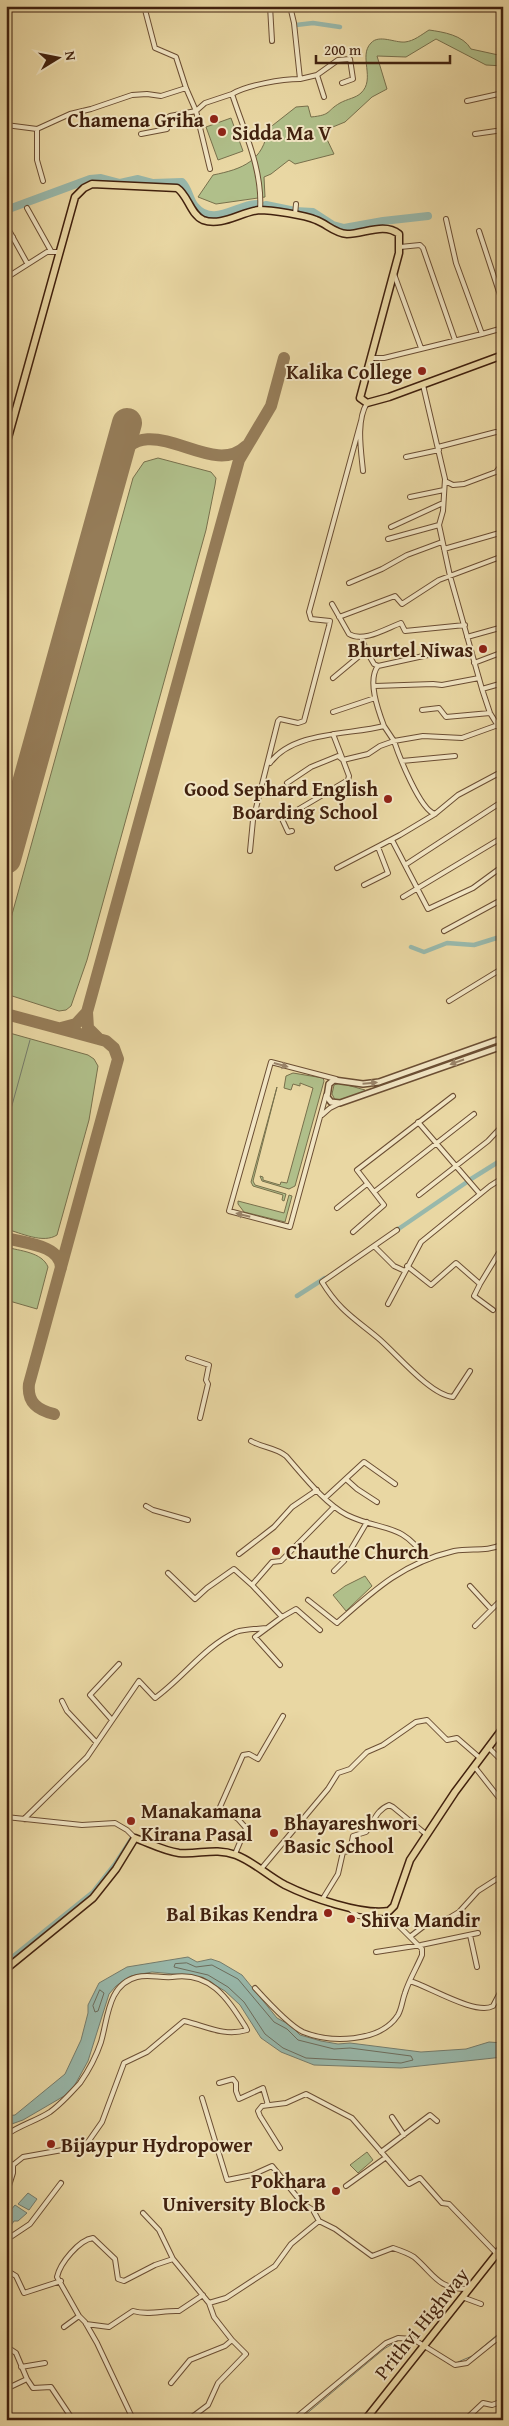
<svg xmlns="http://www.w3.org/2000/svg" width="509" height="2426" font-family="'Gentium Book Plus',serif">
	<rect width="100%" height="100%" fill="#e9d7a3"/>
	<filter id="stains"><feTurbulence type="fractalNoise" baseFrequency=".004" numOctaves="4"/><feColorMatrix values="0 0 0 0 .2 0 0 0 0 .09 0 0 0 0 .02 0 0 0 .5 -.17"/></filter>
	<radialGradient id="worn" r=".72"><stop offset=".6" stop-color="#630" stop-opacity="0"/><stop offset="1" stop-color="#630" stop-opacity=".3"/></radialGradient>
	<path fill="#b0bf8a" stroke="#78704c" d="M429,30C443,32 463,35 471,49L503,56V66L486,65L436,39L406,57L377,56L387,89L372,97L345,122L323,131L334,154L295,164L289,160L271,174L264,177L265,197L216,204L198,197L213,175C243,169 263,161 268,129L296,107L308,106L311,117C332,115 326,111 340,103C347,99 356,98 361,93C376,79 358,56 371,43C379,34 395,43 405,42C414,41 421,35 429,30Z
		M231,118L243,151L218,160L206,127Z
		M158,458L211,472L216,478L215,485L206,530L87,960L71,1006L66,1010L59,1011L6,994V936L133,478L144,462Z
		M6,1032L88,1055L94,1059L98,1066L89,1120L57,1235C43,1244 21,1233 6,1229Z
		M293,1073L323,1078L324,1081L295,1186L289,1189L262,1181L260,1176L263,1177V1180L280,1185L281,1182L287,1183L313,1088L300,1083V1086L293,1084L291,1090L284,1088L286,1076Z
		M340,1083L365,1090L366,1091L339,1101L335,1100L332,1094L334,1085Z
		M277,1087L253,1181L255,1185L286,1194L284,1201L282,1200L283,1195L253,1186L251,1182Z
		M289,1195L292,1196L285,1222L244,1212L238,1204V1201L284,1213Z
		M6,1247C20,1251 42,1252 48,1267L37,1309L6,1300Z
		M365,1576L372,1586L346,1611L333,1595L345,1586Z
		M367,2152L373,2160L358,2173L350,2165Z"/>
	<path fill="#98b8ab" stroke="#757c6c" d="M188,1957L197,1962L211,1959L220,1962L242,1975L277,2018L290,2025L300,2035L321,2041L338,2044L350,2043L421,2052L466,2049L489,2042L503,2043V2057L401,2068L314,2065L281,2052L261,2038L240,2005L225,1991L206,1980L186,1975L152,1972L131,1976L116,1986L109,1994L88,2061L71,2092L23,2120L6,2126V2116L15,2115L65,2074L81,2040L88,2013V2005L99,1983L127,1967Z
		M28,2193L37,2199L29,2210L18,2204Z
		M15,2205L27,2213L18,2221H14L8,2230L6,2216Z"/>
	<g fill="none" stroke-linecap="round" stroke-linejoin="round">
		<path stroke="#6c6c5c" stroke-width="1" d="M187,1963L196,1967L212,1965L238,1979L274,2022L287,2029L298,2040L334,2049L350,2048L411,2056L413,2060L401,2063L306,2058L283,2048L265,2034L244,2002L228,1987L208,1975L174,1967L175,1964Z
			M100,1990L104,1993L98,2011L95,2012L93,2006Z"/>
		<path stroke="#757c6c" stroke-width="1" d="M6,1127L30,1040
			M442,2359L449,2364
			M458,2362L472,2356L503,2330
			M299,2420L384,2349L399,2340L416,2342"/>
		<path stroke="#98b8ab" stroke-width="4.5" d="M296,25L313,23L340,27
			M411,947L424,952L447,943L474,945L503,936
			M471,1179L503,1159
			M394,1232L467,1182
			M297,1296L325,1278
			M6,1962L93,1892L115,1864L132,1838"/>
		<path stroke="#98b8ab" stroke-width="8" d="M266,205L295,211L313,212L333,225L344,228L383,221L428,216
			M6,210L90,179L101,178L120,183L138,179L153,183L182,182C189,189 189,199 195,206C213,228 237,204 257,204"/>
		<path stroke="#957c58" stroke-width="12" d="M116,462C147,403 210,481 246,446
			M87,1012L239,460L271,406L284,358
			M6,1014L106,1041L114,1048L118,1059L29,1384C27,1403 38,1410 54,1414
			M61,1028L76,1024L87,1012L88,1028L98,1038
			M6,1238C24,1243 61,1245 61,1268"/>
		<path stroke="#957c58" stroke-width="30" d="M6,859L127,423"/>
		<defs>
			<path id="minor" d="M144,6L155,48L176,57L186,88L196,111L205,103L232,94C244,131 263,170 260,210
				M270,6L272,41
				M317,75L324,97
				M300,79L317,75L338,60L350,59L353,79L342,83
				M232,94C247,85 282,79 300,79L294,23L290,6
				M467,101L503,93
				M6,125L37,129
				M141,134L167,129V118L170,116L196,111L210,169
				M475,134L503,130
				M43,181L37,160V129L70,114L91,109L132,95L147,94L161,96L186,88
				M27,208L51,251
				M295,215L296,204
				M446,219L456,263L482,334L503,328
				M6,225L27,263
				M479,231L503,304
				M6,241L13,237
				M400,247L420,245L423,248L455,340
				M394,274L421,348
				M6,278L47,252H58
				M371,358H384L482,334
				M423,385L445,479L443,511L439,525L450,576L482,689L490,713L503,734
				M438,447L496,432
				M406,457L439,450
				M363,471C361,450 356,421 367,403
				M445,481L453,485L464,484L496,472L503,463
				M410,497L444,490
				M391,527L443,503
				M388,539L439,525
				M444,549L503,532
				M349,583L382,569L407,555L442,542
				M332,604L349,634C363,643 387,628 401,623L405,631L465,625
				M339,617L395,596L402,604L439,580L503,556
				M361,637L367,652
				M467,637L503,627
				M474,663L503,652
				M333,678L363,653L367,652L374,664L378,666
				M375,686L433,684L442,685L479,678
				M482,689L503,683
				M422,710L439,708L446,717L490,713
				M333,712L375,698
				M402,761L455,756
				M270,763C293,731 350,735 384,726C378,710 367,680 378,666L428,655L470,650
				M287,783L311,767L338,756L343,760L333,734
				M435,814C420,810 399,756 394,741L423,736L462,738L498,725
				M292,831L288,832L282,819L348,780L349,776L343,760L368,754L380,746L394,741L384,726
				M392,840L405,865L503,801
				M250,851L253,820L278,721L280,719L298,723L304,721L329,626L330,621L311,619L309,612L361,421
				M405,865L428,909L473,888L503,866
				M337,868L400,835L435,814L458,795L503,771
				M364,885L388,873L378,847
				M403,897L503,837
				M444,931L503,899
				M449,1001L503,968
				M326,1095L290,1227L229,1211L271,1062L336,1079
				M322,1115L330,1108L338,1104
				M418,1122L480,1194
				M374,1192L474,1114
				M419,1195L488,1141L503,1125
				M337,1208L367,1184
				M397,1230L322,1282C340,1311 354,1318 378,1338C396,1353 430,1395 453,1397L470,1371
				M353,1232L384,1205L357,1170L453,1096
				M374,1246L394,1266L405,1271
				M407,1266L431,1285L456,1263L480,1284L503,1246
				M480,1284L474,1296L493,1310
				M388,1304L421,1242L490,1186L501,1179L503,1181
				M188,1358L209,1365L206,1380L208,1384L200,1418
				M251,1441C263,1448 275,1447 286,1456C302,1474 325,1504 347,1515C382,1532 401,1521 426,1559
				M347,1480L357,1489L377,1502
				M325,1498L364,1462L395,1484
				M146,1506L153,1510L188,1520
				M239,1554L274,1527L292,1507L317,1490
				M334,1571L344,1561L367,1522
				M168,1573L195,1599L207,1588L234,1569L252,1585L272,1562L281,1561L334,1507
				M252,1585L282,1617L296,1609L320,1630
				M470,1586L491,1609
				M308,1600L337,1623C374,1590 403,1563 454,1551C471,1547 485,1553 503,1544
				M475,1626L503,1598
				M280,1665L255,1637L282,1617
				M62,1701L67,1711L96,1742
				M112,1720L90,1695L119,1664
				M488,1747L503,1762
				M474,1766L503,1803
				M6,1817L82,1825L115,1823L127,1830L135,1838
				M24,1819L87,1757L139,1681L155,1698C183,1678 205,1646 236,1632C245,1629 257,1629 267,1628
				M235,1854L246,1828L238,1819L220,1807L243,1755L249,1754L258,1759L283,1716
				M261,1869L328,1789L338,1773L350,1769L367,1752L383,1745L416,1722L427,1720L447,1740L457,1738L480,1758
				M322,1900L338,1874L343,1852L350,1851L353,1836L366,1832C374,1822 376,1810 389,1805L393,1807L427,1835
				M470,1935L477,1967
				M411,1936L424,1926L449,1918L459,1912L478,1891L503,1875
				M376,1952L421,1945L478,1933
				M410,1981C428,1986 476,2016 493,2006L503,1987
				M255,1988C265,1999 290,2026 303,2032C330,2043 380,2043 398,2015C402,2008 402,2001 405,1993C409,1980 417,1967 422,1955V1949L393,1920L358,1916L351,1910
				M219,2083L233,2079L236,2083V2091L239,2099L263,2088L268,2105
				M202,2098L227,2180L252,2175L272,2166L302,2203L313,2210L319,2221
				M392,2117L404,2135
				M6,2135C20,2125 36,2121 50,2112C61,2104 71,2093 80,2083C89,2070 96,2057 101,2042C108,2018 108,1984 137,1977C149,1974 160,1978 172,1977C210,1971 227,1998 245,2026L247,2030C224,2037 206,2026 184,2021L147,2052L124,2063L102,2122L88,2142L68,2149L23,2157L13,2165
				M280,2148L260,2116L258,2111L262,2106L286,2103L306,2094L352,2118L409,2184L420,2178L442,2203L449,2204L497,2254
				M381,2152L430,2115L437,2121
				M6,2161L13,2165V2173L6,2195
				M346,2186L385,2158
				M143,2213L159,2230L173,2259
				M6,2240L30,2224L61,2183
				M6,2270L16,2276L24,2293L61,2281
				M462,2297L481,2304
				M209,2303L226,2298L275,2266L291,2244L319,2221L335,2229L372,2256L393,2248C399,2250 408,2253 414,2257C435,2275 437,2289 468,2289
				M86,2324L109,2327L133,2311C149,2316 163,2310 179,2311L203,2295
				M64,2327L79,2316
				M6,2350L10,2349L16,2353L27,2379L6,2389
				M21,2367L45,2363
				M27,2379L33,2388L51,2387L73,2420
				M131,2415L97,2343L85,2322L79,2316L57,2277C60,2263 79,2240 93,2238L115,2259L118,2279L124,2281L155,2265L173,2259L209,2303L214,2317L232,2340L225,2346L190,2360L171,2383
				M125,2420L131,2415L135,2420
				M188,2420L208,2405L218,2383L246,2354L232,2340
				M293,2420L386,2343L398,2338L413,2339L455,2365L467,2363L503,2334
				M465,2420L483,2403L492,2405L503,2401"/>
			<path id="tertiary" d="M503,1038L379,1082L363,1084L334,1080L329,1084L327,1097L331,1102L340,1103L503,1046"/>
			<path id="primary" d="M6,445L75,197L84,188L92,184L177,188C188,195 190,214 203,220C221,227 241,212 259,210C271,210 305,215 316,220C327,224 334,233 347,234C364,234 384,222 399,234V253L360,398L367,403L389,397L503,355
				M6,1969L93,1898L116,1869L135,1838C149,1843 164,1851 179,1853C199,1855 215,1847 236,1855C254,1862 268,1876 285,1885C309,1897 363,1916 389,1911L394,1906L410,1860L455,1792L503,1728"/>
			<path id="trunk" d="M365,2420L503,2246"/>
		</defs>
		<use href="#minor" stroke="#6b4e33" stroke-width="6"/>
		<use href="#tertiary" stroke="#6b4e33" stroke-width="8"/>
		<use href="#primary" stroke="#41210e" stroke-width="9"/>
		<use href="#trunk" stroke="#41210e" stroke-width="9"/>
		<use href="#minor" stroke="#f1e5c3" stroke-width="4"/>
		<use href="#tertiary" stroke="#f1e5c3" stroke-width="5"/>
		<use href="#primary" stroke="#e9d7a3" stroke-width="6"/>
		<use href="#trunk" stroke="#e9d7a3" stroke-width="6"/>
	</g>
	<defs><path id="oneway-solid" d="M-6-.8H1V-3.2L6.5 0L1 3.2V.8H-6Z" transform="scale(1.25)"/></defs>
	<g fill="#998368">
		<use href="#oneway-solid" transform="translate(457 1062) rotate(161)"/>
		<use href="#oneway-solid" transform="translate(281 1065) rotate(15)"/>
		<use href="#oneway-solid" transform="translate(370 1083) rotate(-5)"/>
		<use href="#oneway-solid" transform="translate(243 1215) rotate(-166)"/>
	</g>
	<g fill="#8f2418" stroke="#f1e5c3" stroke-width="2">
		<circle cx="214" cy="119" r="5"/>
		<circle cx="222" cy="132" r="5"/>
		<circle cx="422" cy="371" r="5"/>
		<circle cx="483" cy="649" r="5"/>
		<circle cx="388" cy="799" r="5"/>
		<circle cx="276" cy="1551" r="5"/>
		<circle cx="131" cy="1821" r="5"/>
		<circle cx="274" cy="1833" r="5"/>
		<circle cx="328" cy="1913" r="5"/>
		<circle cx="351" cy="1919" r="5"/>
		<circle cx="51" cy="2144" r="5"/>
		<circle cx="336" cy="2191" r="5"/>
	</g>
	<g text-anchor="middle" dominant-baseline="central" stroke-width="4" stroke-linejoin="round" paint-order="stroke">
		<g font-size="20" font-weight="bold" fill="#41210e" stroke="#f1e5c3" text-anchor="end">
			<text x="204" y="119">Chamena Griha</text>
			<text x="232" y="132" text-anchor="start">Sidda Ma V</text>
			<text x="412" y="371">Kalika College</text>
			<text x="473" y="649">Bhurtel Niwas</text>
			<text x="378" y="788">Good Sephard English<tspan x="378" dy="23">Boarding School</tspan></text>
			<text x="286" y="1551" text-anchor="start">Chauthe Church</text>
			<text x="141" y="1810" text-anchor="start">Manakamana<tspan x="141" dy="23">Kirana Pasal</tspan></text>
			<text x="284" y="1822" text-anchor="start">Bhayareshwori<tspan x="284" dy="23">Basic School</tspan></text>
			<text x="318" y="1913">Bal Bikas Kendra</text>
			<text x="361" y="1919" text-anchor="start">Shiva Mandir</text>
			<text x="61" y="2144" text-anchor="start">Bijaypur Hydropower</text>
			<text x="326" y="2180">Pokhara<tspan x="326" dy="23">University Block B</tspan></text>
		</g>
		<g font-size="20" fill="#41210e" stroke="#f1e5c3">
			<text transform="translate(421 2323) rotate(-51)">Prithvi Highway</text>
		</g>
	</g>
	<rect width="509" height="2426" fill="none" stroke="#e9d7a3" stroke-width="25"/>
	<rect x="8" y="8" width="494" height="2411" fill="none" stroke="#41210e" stroke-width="2.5"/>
	<rect x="12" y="12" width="484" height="2401" fill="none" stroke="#41210e"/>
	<g transform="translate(58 58) rotate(80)" stroke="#f1e5c3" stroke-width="4" paint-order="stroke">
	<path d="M0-4L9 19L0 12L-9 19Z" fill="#41210e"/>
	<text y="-8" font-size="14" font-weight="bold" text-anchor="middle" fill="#41210e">N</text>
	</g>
	<path d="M316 55v8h134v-8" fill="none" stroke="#41210e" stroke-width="2.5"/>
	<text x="324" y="55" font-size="15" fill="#41210e" stroke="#f1e5c3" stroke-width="4" paint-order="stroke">200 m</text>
	<rect width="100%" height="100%" filter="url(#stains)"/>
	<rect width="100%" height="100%" fill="url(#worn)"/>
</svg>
